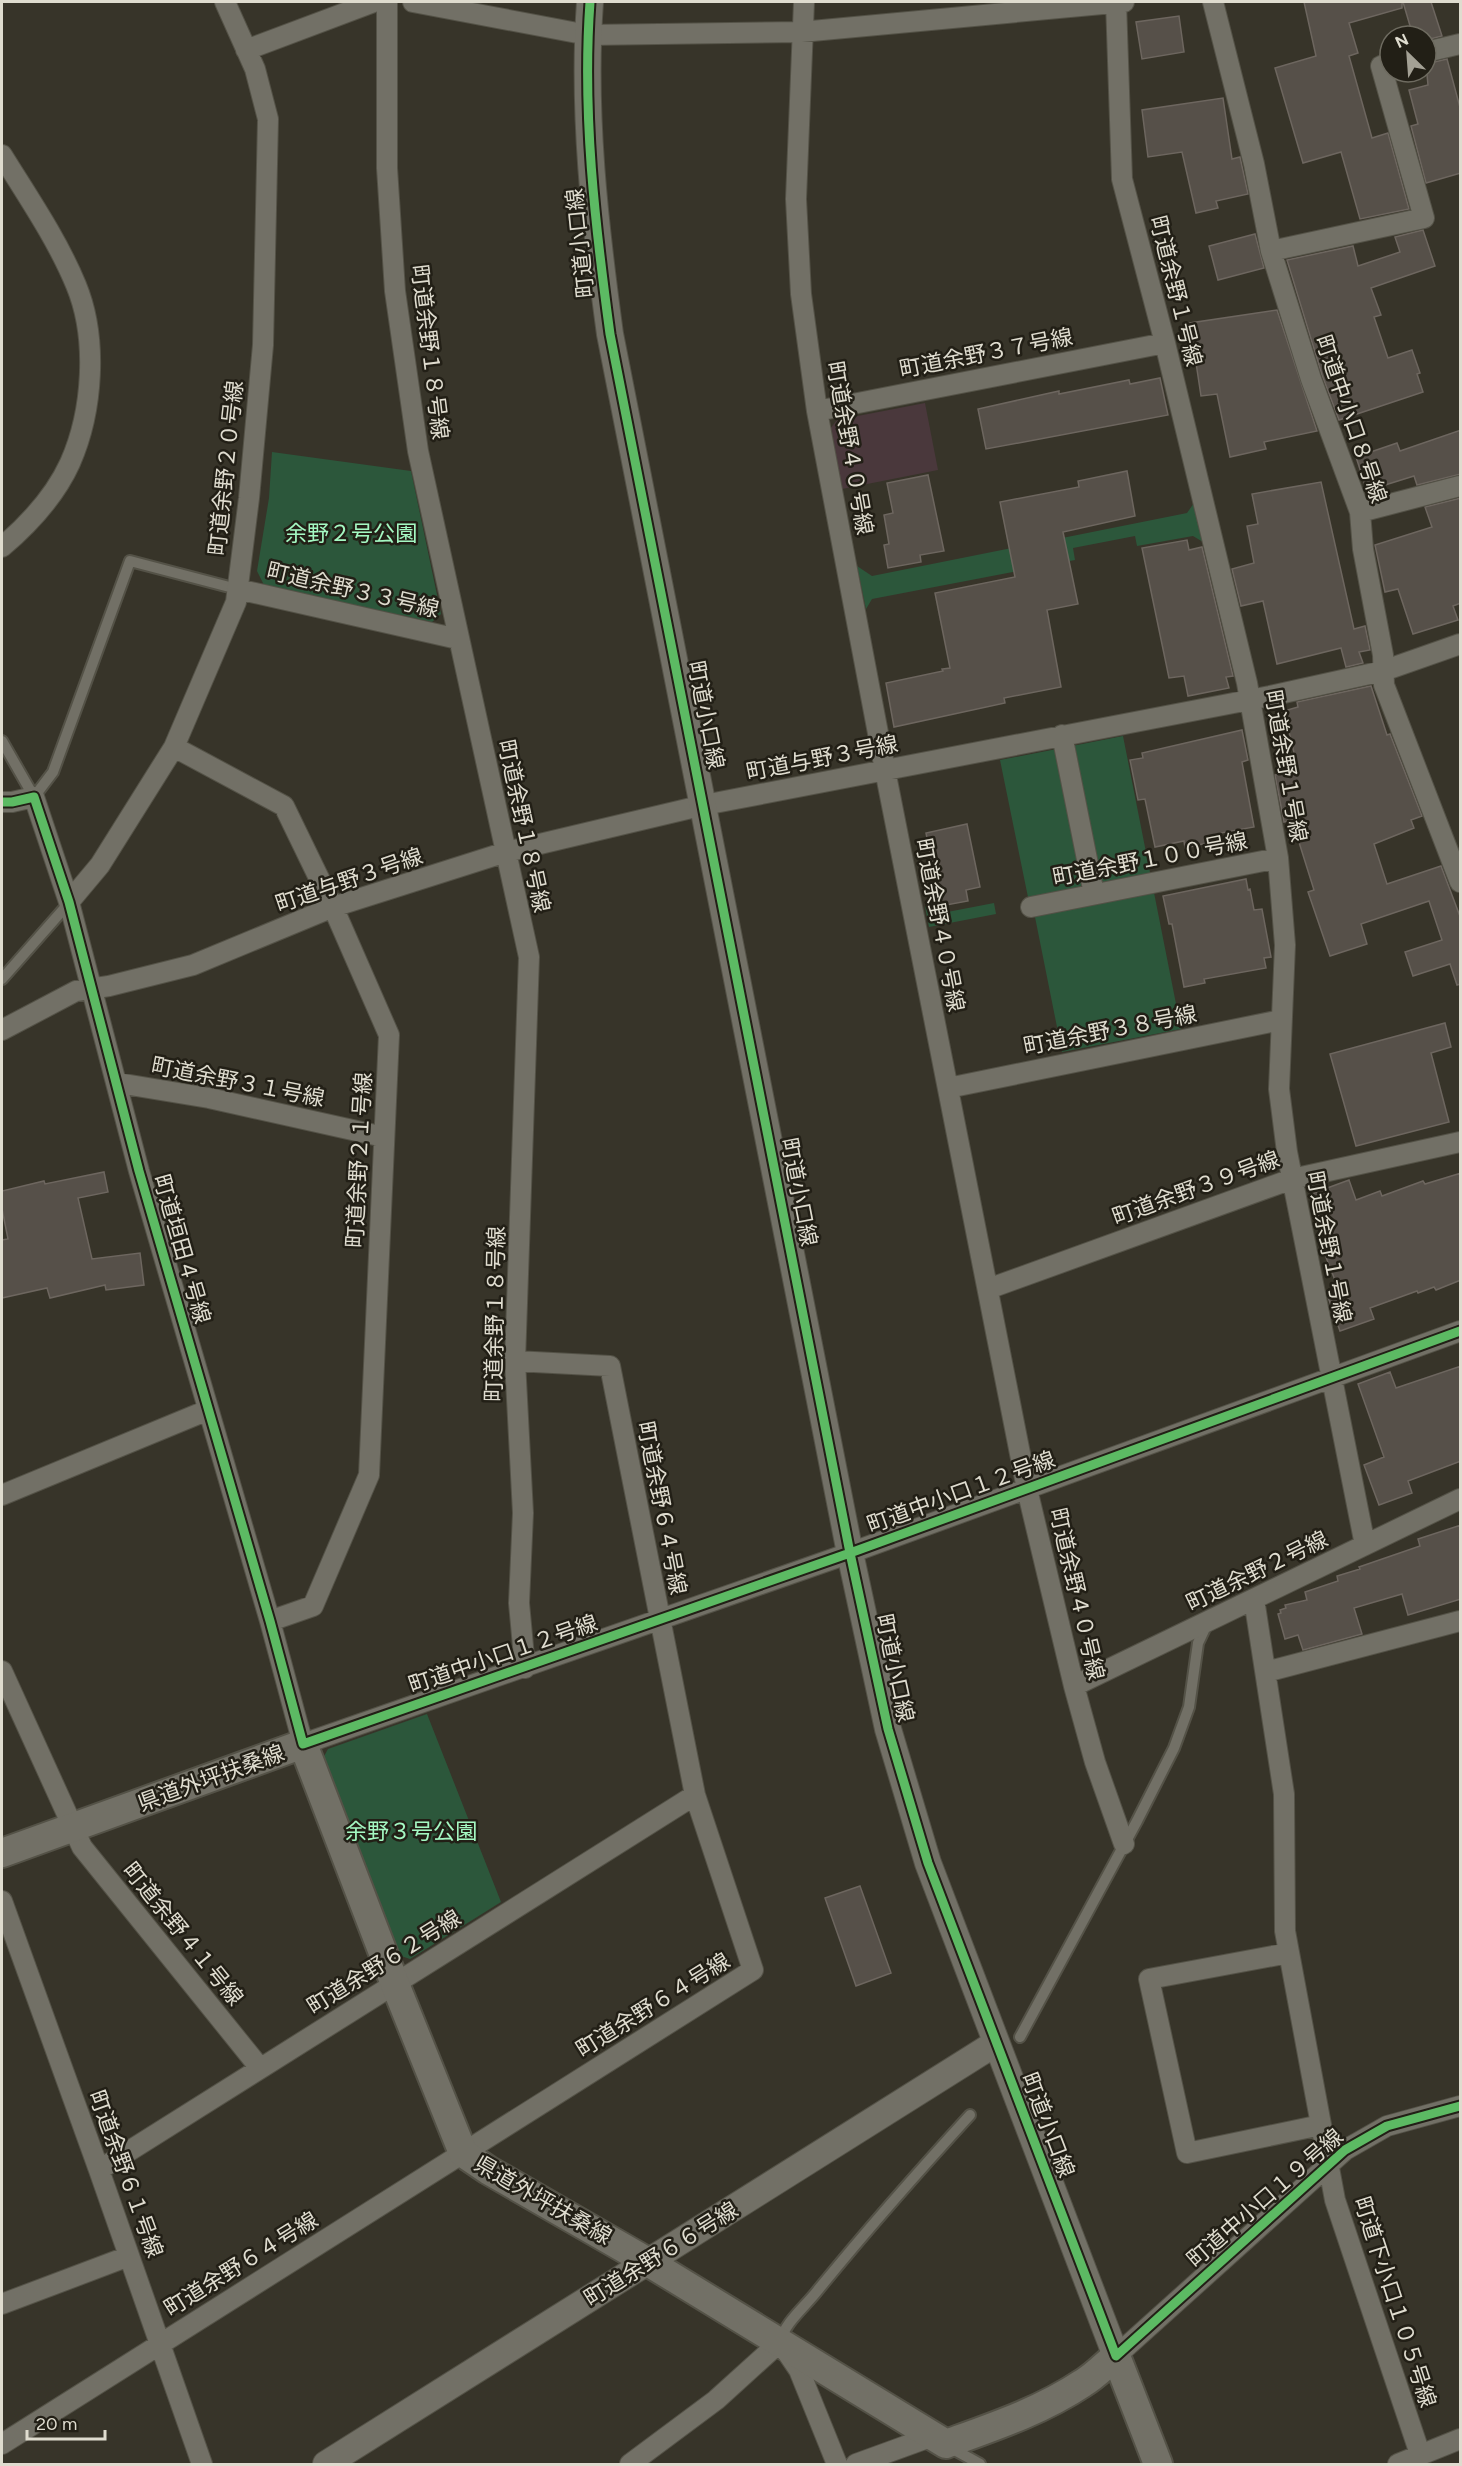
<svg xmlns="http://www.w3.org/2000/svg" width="1462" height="2466" font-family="Figtree,'Noto Sans JP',sans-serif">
	<rect width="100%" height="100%" fill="#373429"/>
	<path fill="#4a383c" d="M925,403L938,470L842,489L830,429L837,420Z"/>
	<path fill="#2c573b" d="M272,452L411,471L441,614L432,622L264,585L257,571L269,498Z
		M1194,503L1203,542L1193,536L1137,546L1135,536L1073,548L1075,560L872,599L866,609L857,566L872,576L1187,513Z
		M1123,736L1181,1029L1062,1052L1033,907H1030L1000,760Z
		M994,903L996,914L929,927L925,906L937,914Z
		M427,1714L501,1902L410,1959L398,1955L322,1760L328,1749Z"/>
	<path fill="#565049" stroke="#6d665f" stroke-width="1.5" d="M1304,2H1402V8L1349,23L1358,53L1349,56L1372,138L1388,133L1409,209L1360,219L1341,152L1303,163L1275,68L1316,56Z
		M1403,2H1431L1442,36L1426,40V36H1413Z
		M1179,16L1184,52L1142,59L1136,22Z
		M1447,59L1461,111V173L1426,183L1411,126L1418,124L1409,90L1428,85L1426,64Z
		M1223,98L1232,159L1240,157L1248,194L1216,201L1218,208L1196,213L1182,152L1148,157L1142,110Z
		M1423,230L1435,266L1371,288L1381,315L1374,317L1388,358L1412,350L1420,373L1417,374L1423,392L1339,420L1322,375L1287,260L1353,246L1358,266L1400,252L1395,237Z
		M1255,234L1264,268L1218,280L1209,246Z
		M1277,310L1317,431L1264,442L1266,449L1230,457L1217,394L1201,396L1190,323Z
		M1160,378L1168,415L986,449L978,409L1059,391V394L1129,380L1130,384Z
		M1461,430V474L1417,485L1414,476L1385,485L1384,482L1366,488L1356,457L1397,443L1400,451Z
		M1127,471L1135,516L1063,532L1078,604L1047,610L1061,687L1004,698L1005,703L894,727L886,683L943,671L942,669L950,668L935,593L1015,577L1000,502L1079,487L1078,481Z
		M928,475L944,551L920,555L921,562L888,568L884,545L889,544L884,515L893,513L887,483Z
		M1321,482L1354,629L1365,626L1370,650L1359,652L1363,663L1346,667L1341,648L1277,664L1263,601L1241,606L1232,569L1254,563L1247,526L1258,524L1252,494Z
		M1461,498V603L1453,606L1458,620L1413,634L1398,589L1385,592L1375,545L1432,527L1425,507Z
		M1187,540L1189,550L1202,547L1233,676L1226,677L1229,688L1188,696L1184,676L1169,678L1142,548Z
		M1371,686L1387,735L1390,734L1422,816L1411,820L1414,828L1374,844L1387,884L1441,866L1461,919V984L1457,985L1450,964L1413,976L1405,952L1442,940L1429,901L1361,924L1367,944L1330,956L1308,892L1314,890L1292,820L1284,822L1275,775L1298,769L1284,711L1298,707L1297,702Z
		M1242,730L1248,760L1242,762L1254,827L1215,834L1216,841L1185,848L1184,841L1155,847L1145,799L1138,800L1130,760L1143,758L1142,753Z
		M967,824L980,887L966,890L968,901L941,906L926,833Z
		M1246,879L1248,890L1250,889L1254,910L1262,909L1271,957L1264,958L1266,968L1204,979L1205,983L1184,987L1172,924H1169L1163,896Z
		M1445,1023L1451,1047L1431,1053L1449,1122L1356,1146L1330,1054Z
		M104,1172L108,1192L78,1198L92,1259L140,1253L144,1285L106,1290L105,1285L50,1298L47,1288L2,1298V1240L8,1239L2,1209V1191L44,1181L45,1184Z
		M1461,1173V1280L1436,1290L1434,1287L1418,1293L1417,1291L1370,1308L1374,1319L1340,1331L1328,1297L1340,1293L1322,1247L1330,1244L1311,1194L1349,1180L1356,1200L1380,1191L1382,1196L1423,1181L1425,1184Z
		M1461,1366V1461L1408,1481L1412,1493L1379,1505L1364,1465L1384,1457L1358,1384L1390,1372L1396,1388Z
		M1461,1525V1599L1408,1615L1402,1594L1354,1608L1362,1634L1303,1650L1298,1635L1285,1639L1278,1614L1281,1613L1280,1610L1286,1608L1285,1605L1307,1600L1305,1592L1338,1581L1337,1576L1360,1569L1359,1567L1420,1546L1418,1539Z
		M860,1886L891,1973L856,1986L825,1898Z"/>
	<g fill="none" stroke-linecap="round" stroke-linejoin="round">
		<defs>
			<path id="service" d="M2,741L34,797L53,772L130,561L237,589
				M2,979L69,903
				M1020,2037L1137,1821L1174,1748L1189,1707L1198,1643L1207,1624
				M780,2342C785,2322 805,2307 818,2290C867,2230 917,2173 970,2115
				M951,2448L980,2464"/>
			<path id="minor" d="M387,2V168L395,291L418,451L529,957L515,1361L523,1513L519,1603L525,1668
				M413,2L588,35L801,32L1124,2
				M804,2L796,199L801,294L817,411L885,770L1027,1489L1074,1686L1095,1762L1124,1844
				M1116,2L1122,179L1165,343L1247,683L1278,858L1285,945L1279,1089L1287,1152L1365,1545
				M1213,2L1254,164L1271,251L1311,379L1360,512L1363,549L1383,655L1384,685L1460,882
				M246,50L374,2
				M1426,52L1460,44
				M2,155C28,197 57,239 76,285C98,338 93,411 70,463C55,496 29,524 2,547
				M1271,251L1424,218L1381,66L1390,63
				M817,411L1165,343
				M1360,512L1460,486
				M237,589L458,639
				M1062,735L1094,894
				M174,747L284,806L333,907L389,1035L369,1475L313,1606L270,1621
				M2,802H12L34,797L69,902L139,1171L270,1621L303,1744L850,1553L1460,1331
				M69,902L100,865L174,747L236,602L249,498L263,345L268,119L255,69L225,2
				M1031,907L1278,858
				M2,1030L76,991L109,986L193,965L333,907L506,852L704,805L1270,696L1383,671L1460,644
				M118,1083L209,1098L384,1137
				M948,1088L1281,1020
				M988,1289L1292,1179L1460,1142
				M2,1495L208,1410
				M1254,1599L1284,1794L1285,1931L1335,2200L1420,2454
				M2,1671L82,1847L260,2068
				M1266,1672L1460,1621
				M1074,1686L1460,1499
				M2,1901L99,2170L202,2464
				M1289,1953L1149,1979L1187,2153L1321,2125
				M99,2170L695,1795
				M2,2304L129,2256
				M1116,2356L1345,2150L1387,2126L1460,2106
				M2,2444L753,1970L695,1795L610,1366L515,1361
				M630,2464L716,2400L780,2342L799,2370L837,2464
				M856,2464L933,2436
				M1398,2464L1460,2439"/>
			<path id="tertiary" d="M590,2C582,113 595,224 610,334L850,1553L888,1729L928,1863L1116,2356
				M326,2464L996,2043"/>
			<path id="secondary" d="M2,1853L303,1744L395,1984L463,2153L488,2170L648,2262L946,2444C993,2427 1041,2411 1083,2383C1095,2376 1105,2365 1116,2356L1158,2464"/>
		</defs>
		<use href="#service" stroke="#545247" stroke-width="14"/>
		<use href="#minor" stroke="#545247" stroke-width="22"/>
		<use href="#tertiary" stroke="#545247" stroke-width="28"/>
		<use href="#secondary" stroke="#545247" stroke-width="32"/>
		<use href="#service" stroke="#727066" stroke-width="10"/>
		<use href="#minor" stroke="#727066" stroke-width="20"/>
		<use href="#tertiary" stroke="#727066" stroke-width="26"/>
		<use href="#secondary" stroke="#727066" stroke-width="28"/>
		<defs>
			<path id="cycleway" d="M590,2C582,113 595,224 610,334L850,1553L888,1729L928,1863L1116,2356L1345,2150L1387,2126L1460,2106
				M2,802H12L34,797L69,902L139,1171L270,1621L303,1744L850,1553L1460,1331"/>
		</defs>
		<use href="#cycleway" stroke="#221f16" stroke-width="13"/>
		<use href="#cycleway" stroke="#5cba63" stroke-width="9"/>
	</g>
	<g text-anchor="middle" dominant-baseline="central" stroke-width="5" stroke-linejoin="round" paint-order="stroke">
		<g font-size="22" fill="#dfdccf" stroke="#221f16">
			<text transform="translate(580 243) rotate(-96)">町道小口線</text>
			<text transform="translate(1176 291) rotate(76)">町道余野１号線</text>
			<text transform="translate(430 352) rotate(83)">町道余野１８号線</text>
			<text transform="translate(986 353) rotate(-11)">町道余野３７号線</text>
			<text transform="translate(1351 419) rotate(71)">町道中小口８号線</text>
			<text transform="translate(850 448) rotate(80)">町道余野４０号線</text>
			<text transform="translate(226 468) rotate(-84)">町道余野２０号線</text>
			<text transform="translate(353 590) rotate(13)">町道余野３３号線</text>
			<text transform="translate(706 715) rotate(79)">町道小口線</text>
			<text transform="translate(822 758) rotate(-11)">町道与野３号線</text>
			<text transform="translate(1286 766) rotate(80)">町道余野１号線</text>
			<text transform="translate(524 826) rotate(78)">町道余野１８号線</text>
			<text transform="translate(1150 859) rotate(-11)">町道余野１００号線</text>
			<text transform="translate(349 880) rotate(-19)">町道与野３号線</text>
			<text transform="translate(940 925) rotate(79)">町道余野４０号線</text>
			<text transform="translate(1110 1030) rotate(-11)">町道余野３８号線</text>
			<text transform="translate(238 1082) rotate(11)">町道余野３１号線</text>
			<text transform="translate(359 1160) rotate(-87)">町道余野２１号線</text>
			<text transform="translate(1196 1188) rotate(-20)">町道余野３９号線</text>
			<text transform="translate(799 1192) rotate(79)">町道小口線</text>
			<text transform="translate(1329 1247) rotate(79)">町道余野１号線</text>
			<text transform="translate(182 1249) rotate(74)">町道垣田４号線</text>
			<text transform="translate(495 1314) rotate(-89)">町道余野１８号線</text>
			<text transform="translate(961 1492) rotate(-20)">町道中小口１２号線</text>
			<text transform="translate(662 1508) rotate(79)">町道余野６４号線</text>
			<text transform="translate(1257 1571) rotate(-26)">町道余野２号線</text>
			<text transform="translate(1077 1594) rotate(77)">町道余野４０号線</text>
			<text transform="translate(503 1654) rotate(-19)">町道中小口１２号線</text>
			<text transform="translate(895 1668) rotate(78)">町道小口線</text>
			<text transform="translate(211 1778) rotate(-20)">県道外坪扶桑線</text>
			<text transform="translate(183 1934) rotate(51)">町道余野４１号線</text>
			<text transform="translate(384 1962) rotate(-32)">町道余野６２号線</text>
			<text transform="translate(653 2005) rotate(-32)">町道余野６４号線</text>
			<text transform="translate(1048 2125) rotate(69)">町道小口線</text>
			<text transform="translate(126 2174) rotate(70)">町道余野６１号線</text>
			<text transform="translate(1265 2198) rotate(-41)">町道中小口１９号線</text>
			<text transform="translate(543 2200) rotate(30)">県道外坪扶桑線</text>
			<text transform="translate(661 2254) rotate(-32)">町道余野６６号線</text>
			<text transform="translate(241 2264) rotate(-32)">町道余野６４号線</text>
			<text transform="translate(1395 2302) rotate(72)">町道下小口１０５号線</text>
		</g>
		<g font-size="22" fill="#a4f8c2" stroke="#221f16">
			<text x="351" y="533">余野２号公園</text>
			<text x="411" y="1831">余野３号公園</text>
		</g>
	</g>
	<rect width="1462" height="2466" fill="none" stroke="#dfdccf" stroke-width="6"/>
	<g transform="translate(1408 54) rotate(335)"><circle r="28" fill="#221f16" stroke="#6e6b60" stroke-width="1.5"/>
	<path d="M0-4.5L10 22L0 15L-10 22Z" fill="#a4a195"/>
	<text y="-9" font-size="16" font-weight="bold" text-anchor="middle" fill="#dfdccf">N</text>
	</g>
	<path d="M27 2430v9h78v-9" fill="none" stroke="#dfdccf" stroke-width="3"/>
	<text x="36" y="2430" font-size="18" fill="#dfdccf" stroke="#221f16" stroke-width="4.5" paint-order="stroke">20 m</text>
</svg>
